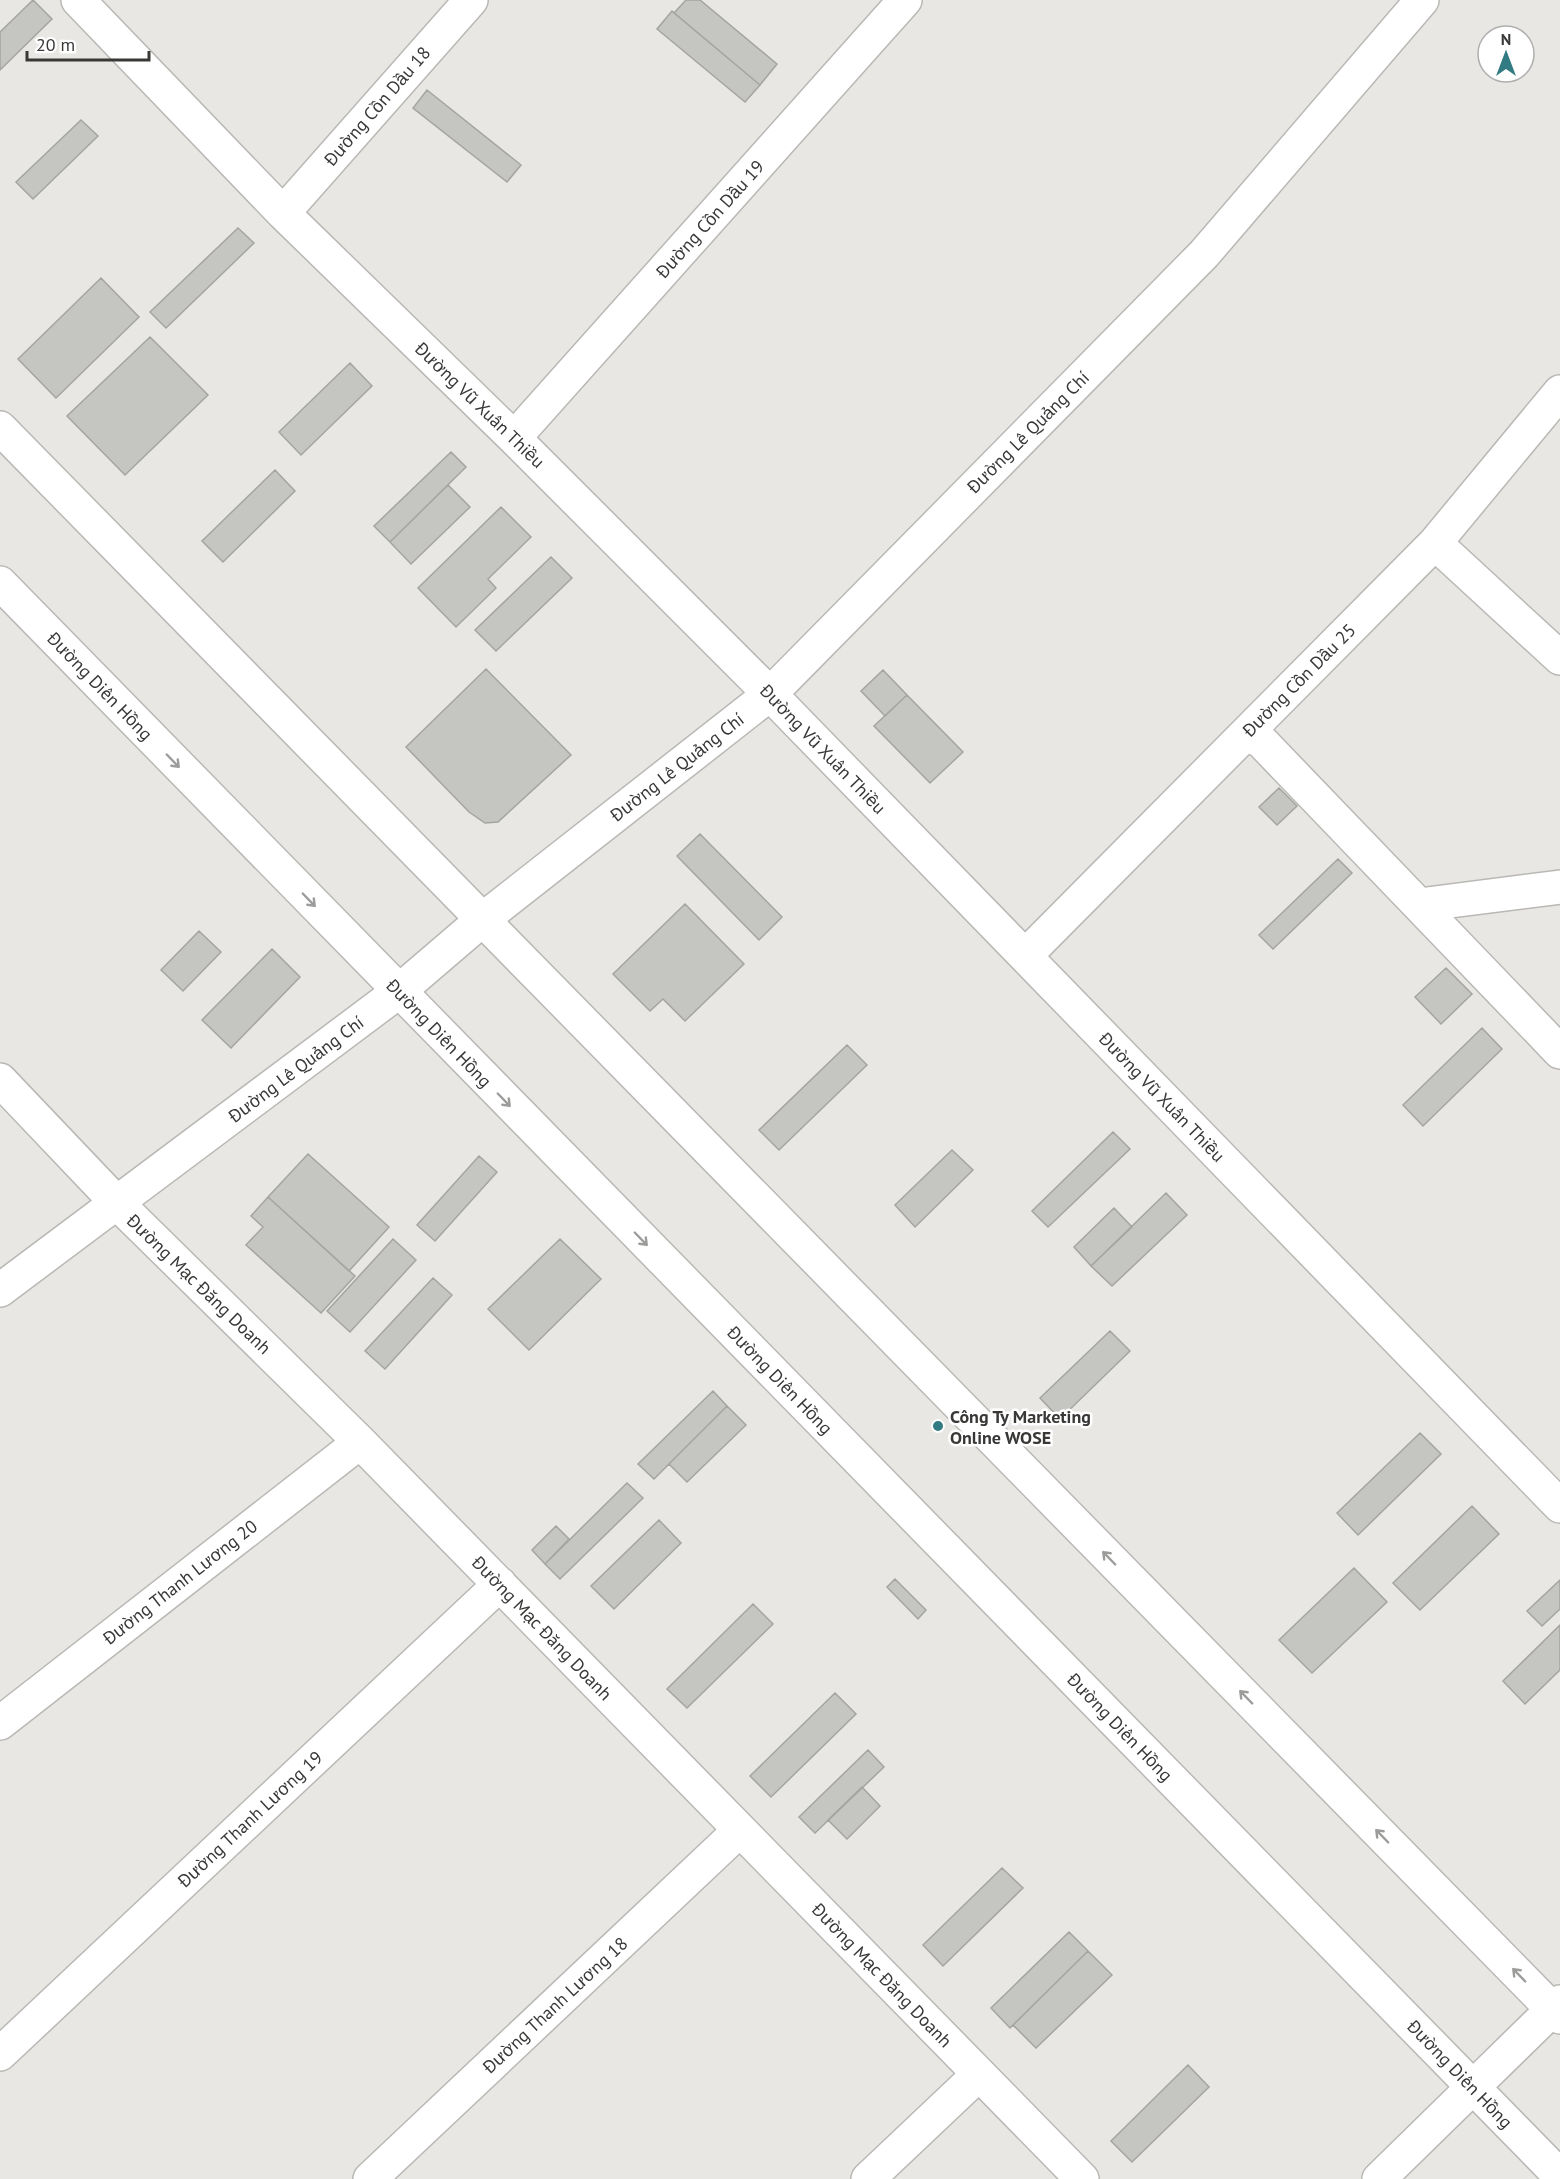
<svg xmlns="http://www.w3.org/2000/svg" width="1560" height="2179" font-family="'PT Sans',sans-serif">
	<rect width="100%" height="100%" fill="#e8e7e4"/>
	<path fill="#c5c5c2" stroke="#a4a4a1" stroke-width="1.5" d="M33,0L52,19L0,70V32Z
		M686,0H700L777,64L760,85L674,13Z
		M672,11L760,85L745,102L657,29Z
		M427,90L521,165L507,182L413,108Z
		M81,120L98,136L33,199L16,182Z
		M238,228L254,243L166,328L150,312Z
		M101,278L139,317L56,398L18,359Z
		M150,337L208,395L125,475L67,416Z
		M350,363L372,386L301,455L279,432Z
		M451,452L466,467L390,542L374,526Z
		M275,470L295,491L223,562L202,541Z
		M448,485L470,507L411,564L390,542Z
		M501,507L531,537L488,579L496,588L456,627L418,588Z
		M551,557L572,578L496,651L475,630Z
		M486,669L571,755L498,822L485,823L469,812L406,747Z
		M883,670L907,695L885,716L861,691Z
		M907,695L963,752L930,783L874,726Z
		M1279,788L1297,806L1277,825L1259,807Z
		M700,834L782,917L759,940L677,856Z
		M1338,859L1352,873L1273,949L1259,935Z
		M685,904L744,964L685,1021L663,999L650,1011L613,974Z
		M199,931L221,952L183,991L161,970Z
		M272,949L300,977L231,1048L202,1020Z
		M1446,968L1472,994L1441,1024L1415,997Z
		M1482,1028L1502,1049L1423,1126L1403,1105Z
		M847,1045L867,1065L779,1150L759,1130Z
		M1113,1132L1130,1149L1048,1227L1032,1211Z
		M952,1150L973,1170L915,1227L895,1205Z
		M308,1154L389,1227L349,1271L268,1197Z
		M479,1156L497,1172L435,1241L417,1225Z
		M1166,1193L1187,1215L1112,1286L1091,1266Z
		M268,1197L355,1276L321,1313L246,1245L263,1227L251,1216Z
		M1114,1208L1132,1227L1091,1266L1074,1247Z
		M393,1239L416,1260L350,1332L327,1311Z
		M560,1239L601,1279L529,1350L488,1309Z
		M433,1278L452,1295L385,1369L365,1351Z
		M1110,1331L1130,1351L1060,1419L1040,1398Z
		M713,1391L727,1406L654,1479L638,1464Z
		M727,1406L746,1425L687,1482L669,1464Z
		M1420,1433L1441,1454L1358,1535L1337,1513Z
		M627,1483L643,1498L560,1579L545,1564Z
		M1472,1506L1499,1534L1420,1610L1393,1583Z
		M659,1520L681,1543L614,1609L591,1586Z
		M556,1526L569,1539L545,1564L532,1550Z
		M1354,1568L1387,1602L1312,1673L1279,1640Z
		M895,1579L926,1610L918,1619L887,1587Z
		M1560,1580V1609L1542,1626L1527,1611Z
		M753,1604L773,1624L687,1708L667,1689Z
		M1560,1625V1670L1525,1704L1503,1681Z
		M835,1693L856,1714L771,1797L750,1776Z
		M868,1750L884,1767L815,1833L799,1817Z
		M862,1787L880,1806L847,1839L828,1820Z
		M1002,1868L1023,1888L943,1966L923,1945Z
		M1069,1932L1088,1951L1010,2028L991,2008Z
		M1088,1951L1112,1975L1036,2048L1013,2025Z
		M1188,2065L1209,2087L1132,2162L1111,2141Z"/>
	<g fill="none" stroke-linecap="round" stroke-linejoin="round">
		<defs>
			<path id="minor" d="M78,0L283,213L514,438L770,694L1560,1506
				M283,213L471,0
				M514,438L905,0
				M1435,543L1560,658
				M1246,734L1261,741L1560,1052
				M1419,905L1560,887
				M1025,956L1435,543L1560,392
				M0,1080L117,1203L360,1442L1082,2179
				M0,1290L398,992L482,920L770,694L1204,254L1422,0
				M0,1723L360,1442
				M0,2054L500,1584
				M370,2179L740,1830
				M868,2179L979,2074
				M1379,2179L1560,2002"/>
			<path id="tertiary" d="M0,428L1560,2017
				M0,583L1560,2176"/>
		</defs>
		<use href="#minor" stroke="#b9b8b5" stroke-width="36"/>
		<use href="#tertiary" stroke="#b9b8b5" stroke-width="36"/>
		<use href="#minor" stroke="#fff" stroke-width="33"/>
		<use href="#tertiary" stroke="#fff" stroke-width="33"/>
	</g>
	<defs><path id="oneway-shaft" d="M-6 0H5M1.5-3L5.5 0L1.5 3" fill="none" stroke-width="1.6" stroke-linecap="round" stroke-linejoin="round" transform="scale(1.5)"/></defs>
	<g stroke="#9c9c9b">
		<use href="#oneway-shaft" transform="translate(173 761) rotate(46)"/>
		<use href="#oneway-shaft" transform="translate(309 900) rotate(46)"/>
		<use href="#oneway-shaft" transform="translate(504 1100) rotate(46)"/>
		<use href="#oneway-shaft" transform="translate(641 1239) rotate(46)"/>
		<use href="#oneway-shaft" transform="translate(1109 1558) rotate(-134)"/>
		<use href="#oneway-shaft" transform="translate(1246 1697) rotate(-134)"/>
		<use href="#oneway-shaft" transform="translate(1382 1836) rotate(-134)"/>
		<use href="#oneway-shaft" transform="translate(1519 1975) rotate(-134)"/>
	</g>
	<circle fill="#337b83" stroke="#fff" stroke-width="2" cx="938" cy="1426" r="6"/>
	<g text-anchor="middle" dominant-baseline="central" stroke-width="5" stroke-linejoin="round" paint-order="stroke">
		<g font-size="18" fill="#393837" stroke="#fff">
			<text transform="translate(377 106) rotate(-49)">Đường Cồn Dầu 18</text>
			<text transform="translate(710 219) rotate(-48)">Đường Cồn Dầu 19</text>
			<text transform="translate(480 405) rotate(44)">Đường Vũ Xuân Thiều</text>
			<text transform="translate(1028 432) rotate(-45)">Đường Lê Quảng Chí</text>
			<text transform="translate(1299 680) rotate(-45)">Đường Cồn Dầu 25</text>
			<text transform="translate(100 686) rotate(46)">Đường Diên Hồng</text>
			<text transform="translate(823 749) rotate(46)">Đường Vũ Xuân Thiều</text>
			<text transform="translate(677 767) rotate(-38)">Đường Lê Quảng Chí</text>
			<text transform="translate(439 1033) rotate(46)">Đường Diên Hồng</text>
			<text transform="translate(296 1069) rotate(-37)">Đường Lê Quảng Chí</text>
			<text transform="translate(1162 1097) rotate(46)">Đường Vũ Xuân Thiều</text>
			<text transform="translate(199 1284) rotate(44)">Đường Mạc Đăng Doanh</text>
			<text transform="translate(780 1380) rotate(46)">Đường Diên Hồng</text>
			<text transform="translate(180 1582) rotate(-38)">Đường Thanh Lương 20</text>
			<text transform="translate(542 1628) rotate(46)">Đường Mạc Đăng Doanh</text>
			<text transform="translate(1120 1727) rotate(46)">Đường Diên Hồng</text>
			<text transform="translate(250 1819) rotate(-43)">Đường Thanh Lương 19</text>
			<text transform="translate(882 1975) rotate(46)">Đường Mạc Đăng Doanh</text>
			<text transform="translate(555 2005) rotate(-43)">Đường Thanh Lương 18</text>
			<text transform="translate(1460 2074) rotate(46)">Đường Diên Hồng</text>
		</g>
		<g font-size="18" font-weight="bold" fill="#393837" stroke="#fff" text-anchor="start">
			<text x="950" y="1416">Công Ty Marketing<tspan x="950" dy="21">Online WOSE</tspan></text>
		</g>
	</g>
	<g transform="translate(1506 54)"><circle r="28" fill="#ffffff" stroke="#b0afaf" stroke-width="1.5"/>
	<path d="M0-4.5L10 22L0 15L-10 22Z" fill="#337b83"/>
	<text y="-9" font-size="16" font-weight="bold" text-anchor="middle" fill="#393837">N</text>
	</g>
	<path d="M27 51v9h122v-9" fill="none" stroke="#393837" stroke-width="3"/>
	<text x="36" y="51" font-size="18" fill="#393837" stroke="#ffffff" stroke-width="4.5" paint-order="stroke">20 m</text>
</svg>
